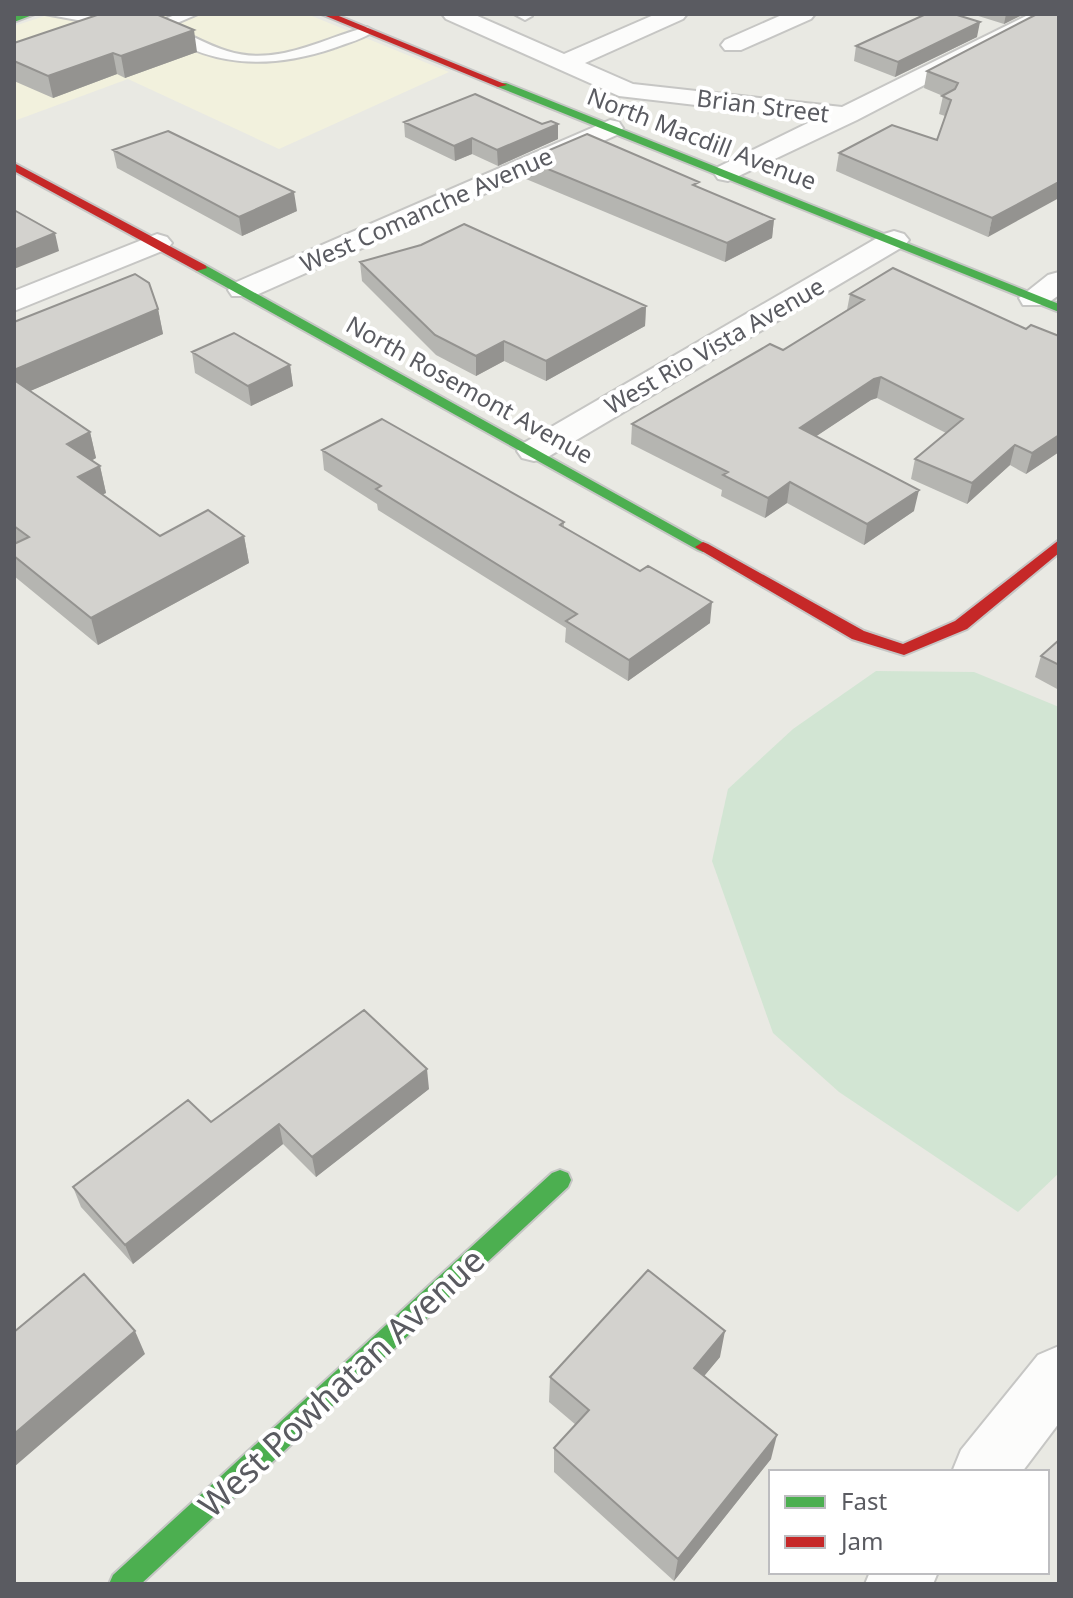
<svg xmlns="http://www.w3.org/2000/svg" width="1073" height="1598" font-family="'Noto Sans',sans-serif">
	<rect width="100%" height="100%" fill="#e9e9e3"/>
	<path fill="#f2f1dd" d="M51,14H307L449,72L279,149L128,79L14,121V26Z"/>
	<path fill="#d2e5d3" d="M876,671L974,672L1059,707V1173L1018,1212L839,1092L773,1033L712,861L728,789L793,729Z"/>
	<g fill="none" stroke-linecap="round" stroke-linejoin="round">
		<defs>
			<path id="lane" d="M45,14H80L127,24L120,28Z
				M177,14H198L170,26C189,34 207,45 227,51C276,67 321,39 367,27L374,31C364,39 347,43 334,48C268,70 207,68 151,25Z
				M514,14H530L532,16L525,20Z"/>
			<path id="street" d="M442,14H473L564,54L656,14H687L683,19L585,63L633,84L842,107L1030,14L1059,15L857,120L728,181L718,179L714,173L718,167L816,119L619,96L446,19Z
				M784,14H815L811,19L741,50H725L721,45L725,40Z
				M610,120L619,122L623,128L619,134L254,296H232L228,290L232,284Z
				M894,231L904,234L909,240L904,246L546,458L534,461L522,458L517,451L522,444L884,234Z
				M157,234L167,237L172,243L167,249L14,311V291Z
				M1059,272V295L1045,305H1023L1019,298L1048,275Z
				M1059,1346V1423L1022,1472H952L961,1450L1038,1355Z
				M870,1572H938L933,1584H865Z"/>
			<path id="fast" d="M20,14H35L14,22V16Z
				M498,83H506L1059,304V312L498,87Z
				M197,265H205L711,547L703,552L698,550L197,271Z
				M560,1170L568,1173L571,1180L568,1187L141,1584H109L113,1575L552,1173Z"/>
			<path id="jam" d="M321,14H334L507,85L498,87Z
				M14,163L205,265L207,268L197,271L14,171Z
				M1059,540V553L967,629L904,655L852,639L695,547L703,542L708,544L864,631L903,644L955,621Z"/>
		</defs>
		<use href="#lane" stroke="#c6c6c4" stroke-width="4"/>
		<use href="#street" stroke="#c6c6c4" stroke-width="4"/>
		<use href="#fast" stroke="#c6c6c5" stroke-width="4"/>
		<use href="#jam" stroke="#c6c6c5" stroke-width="4"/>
		<use href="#lane" fill="#fcfcfb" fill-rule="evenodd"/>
		<use href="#street" fill="#fcfcfb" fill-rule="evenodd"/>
		<use href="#fast" fill="#4caf50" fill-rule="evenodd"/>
		<use href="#jam" fill="#c62828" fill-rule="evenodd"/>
	</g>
	<path fill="#b5b5b1" d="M972,14H1024L1004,24Z
		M1037,14L988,237L836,171L839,153L937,140L945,116L939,114L943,96L924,88L927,71Z
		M977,37L895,77L854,61L856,46Z
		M14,43L197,52L125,78L117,74L53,98L14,81Z
		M404,122L558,124V139L498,166L472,154L455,161L405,137Z
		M113,150L297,211L242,236L117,168Z
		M526,160L698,188L774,219L772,238L725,262L526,179Z
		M360,262L646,306L645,326L546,381L504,361L476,376L436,355L362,281Z
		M850,294L1059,336V452L1026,474L1010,465L967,504L911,479L915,459L946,433L877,398L871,400L816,436L914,511L864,545L787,503L765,518L721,496L722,490L631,444L632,424L783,350L847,310Z
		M158,309L163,334L30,391L90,432L96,458L91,461L100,466L106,493L102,494L160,536H244L249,563L98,645L14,576V322Z
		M192,352L290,365L293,386L251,406L195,373Z
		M322,450L564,522V527L710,623L628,681L565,642L566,628L378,510L377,504L324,470Z
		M1059,640V690L1035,677L1041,656Z
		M429,1089L316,1177L283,1144L133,1264L81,1207L73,1187L211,1122Z
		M720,1357L704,1376L771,1459L674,1581L554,1472V1448L576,1425L549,1402L550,1377Z"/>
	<path fill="#949390" d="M1006,14H1024L1004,24Z
		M980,22L977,37L895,77L898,62Z
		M194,30L197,52L125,78L121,56Z
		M113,53L117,74L53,98L48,76Z
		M558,124V139L498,166L497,150Z
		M472,138V154L455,161L454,146Z
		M1059,182V198L988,237L992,218Z
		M294,192L297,211L242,236L239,217Z
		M774,219L772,238L725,262L727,243Z
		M55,233L59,251L14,269V250Z
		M646,306L645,326L546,381V361Z
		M158,309L163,334L14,398V370Z
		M504,341V361L476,376V356Z
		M290,365L293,386L251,406L248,386Z
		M881,377L877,398L871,400L797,449L800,428L874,379Z
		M90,432L96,458L73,470L67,444Z
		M1059,435V452L1026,474L1032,453Z
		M1015,445L1010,465L967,504L972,483Z
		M100,466L106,493L85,503L78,477Z
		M790,482L787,503L765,518L768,498Z
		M919,490L914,511L864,545L867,524Z
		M244,536L249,563L98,645L91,618Z
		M712,602L710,623L628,681L629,660Z
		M427,1069L429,1089L316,1177L312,1157Z
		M279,1124L283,1144L133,1264L125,1245Z
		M135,1331L145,1354L14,1467V1434Z
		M725,1331L720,1357L690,1393L694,1368Z
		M777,1435L771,1459L674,1581L678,1559Z"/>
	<path fill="#d3d2ce" stroke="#949390" stroke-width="2" d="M100,14H156L194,30L121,56L113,53L48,76L14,61V43Z
		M926,14H954L980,22L898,62L856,46Z
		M1037,14H1059V182L992,218L839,153L892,125L937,140L951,100L942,96L955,89L958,83L927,71Z
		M475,94L542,124L551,121L558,124L497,150L472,138L454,146L404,122Z
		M168,131L294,192L239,217L113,150Z
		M587,134L699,182L693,185L774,219L727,243L526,160Z
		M14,210L55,233L14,250Z
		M464,224L646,306L546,361L504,341L476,356L435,335L360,262L421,245Z
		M893,268L1026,329L1031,325L1059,336V435L1032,453L1015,445L972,483L915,459L963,419L881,377L874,379L800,428L919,490L867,524L790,482L768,498L723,475L728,472L632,424L770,344L783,350L864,300L850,294Z
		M135,274L149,283L158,309L14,370V322Z
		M234,333L290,365L248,386L192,352Z
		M14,380L90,432L67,444L100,466L78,477L160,536L208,510L244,536L91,618L14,556V544L29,537L14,526Z
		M382,419L564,522L560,525L640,571L648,566L712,602L629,660L566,621L577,614L376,489L381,486L322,450Z
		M1059,640V665L1041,656Z
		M364,1010L427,1069L312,1157L279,1124L125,1245L73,1187L188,1100L211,1122Z
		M648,1270L725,1331L694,1368L777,1435L678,1559L554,1448L589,1410L550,1377Z
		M84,1274L135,1331L14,1434V1332Z"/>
	<g text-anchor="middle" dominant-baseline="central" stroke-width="8" stroke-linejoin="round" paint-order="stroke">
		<g font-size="24" fill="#5a5b61" stroke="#fff">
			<text transform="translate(763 105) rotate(7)">Brian Street</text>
			<text transform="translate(702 138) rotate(21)">North Macdill Avenue</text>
			<text transform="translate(426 209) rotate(-24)">West Comanche Avenue</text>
			<text transform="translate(714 345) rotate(-30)">West Rio Vista Avenue</text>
			<text transform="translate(470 389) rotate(29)">North Rosemont Avenue</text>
		</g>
		<g font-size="34" fill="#5a5b61" stroke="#fff">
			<text transform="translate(341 1382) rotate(-43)">West Powhatan Avenue</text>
		</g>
	</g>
	<rect width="1073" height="1598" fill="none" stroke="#5a5b61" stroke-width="32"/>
	<rect x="769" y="1470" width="280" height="104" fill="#ffffff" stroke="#bdbdc0" stroke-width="2"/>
	<rect x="785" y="1496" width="40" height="12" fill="#4caf50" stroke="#bdbdc0" stroke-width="2"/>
	<text x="841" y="1510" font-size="24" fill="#5a5b61">Fast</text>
	<rect x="785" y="1536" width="40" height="12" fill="#c62828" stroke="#bdbdc0" stroke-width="2"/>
	<text x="841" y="1550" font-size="24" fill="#5a5b61">Jam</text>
</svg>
